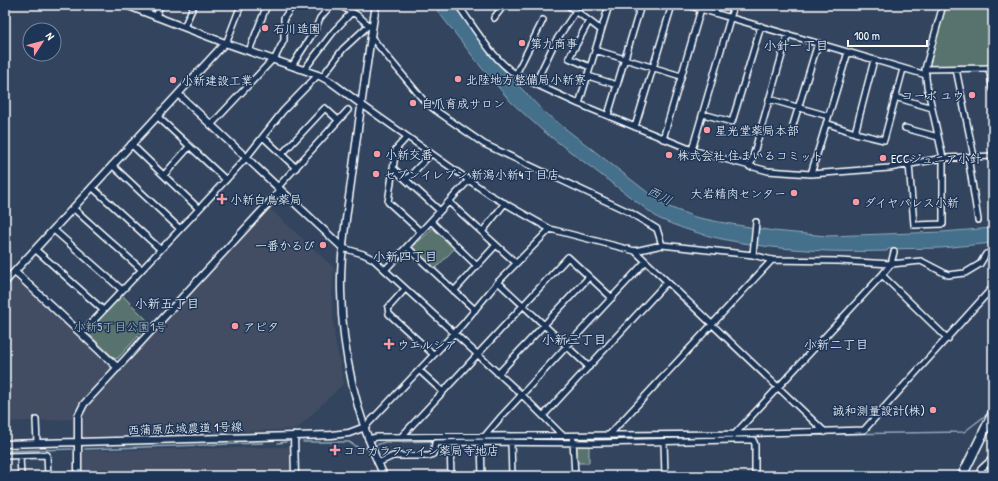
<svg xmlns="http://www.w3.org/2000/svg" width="998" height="481" font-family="'Patrick Hand','Klee One',sans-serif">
	<rect width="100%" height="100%" fill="#33445e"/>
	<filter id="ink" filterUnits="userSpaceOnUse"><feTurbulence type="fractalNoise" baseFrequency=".025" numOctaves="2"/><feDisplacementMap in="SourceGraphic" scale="8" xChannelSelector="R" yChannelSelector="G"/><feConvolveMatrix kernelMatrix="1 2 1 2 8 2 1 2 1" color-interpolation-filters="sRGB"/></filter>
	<g filter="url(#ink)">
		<path fill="#424e63" d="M269,208L334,268L332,300L335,341L344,383L297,429L83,437L84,412L90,402Z
			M16,276L113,367L75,409L73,419L5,422V288Z
			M289,447L290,476H81V451Z"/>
		<path fill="#59726e" stroke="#acb8b6" d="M946,5H993V53L988,66L929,67Z
			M434,227L455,248L434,270L413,250V247Z
			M122,295L150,323L118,358L115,359L89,334L88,331Z
			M575,445H589V463H575Z"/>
		<path fill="#446f8b" stroke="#8fa9b9" d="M433,5H453L498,64L544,112L664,205L695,217L719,222L774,231L827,236L942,232L993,228V243L941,248L888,249L887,251C816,253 723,249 658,218L543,131L511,102L481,67Z"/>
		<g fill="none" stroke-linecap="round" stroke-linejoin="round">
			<path stroke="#8fa9b9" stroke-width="1.5" d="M303,442H349L360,449L369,447
				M278,443L286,442
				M373,446L385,442C578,437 771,436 964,432L990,412
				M85,449L263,443
				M5,451L72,449"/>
			<defs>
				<path id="minor" d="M339,5L357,15L371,27
					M458,5C476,30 492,59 518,76L579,104L692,150L768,171L811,174L889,168L943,158L993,156
					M568,5L601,30
					M687,5L926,75
					M726,5L733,7
					M156,17L160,5
					M494,18L504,5
					M589,21L569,58L590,67
					M184,27L194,5
					M372,38L425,102L438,112L484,144L629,212L657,229L662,245
					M226,44L241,5
					M595,50L681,76
					M249,51L267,5
					M274,60L284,40V18L293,5
					M874,60L855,133L884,140L903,69
					M292,66L315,30L320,18L331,5
					M989,68L993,89
					M925,69L993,68
					M956,69L974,157
					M304,70L334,31L352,12
					M516,74L543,20
					M588,76L617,85
					M322,77L343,49L369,25
					M535,84L555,42L576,11
					M895,97L932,108
					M769,99L828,116
					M361,104L490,195L550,229L635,251L662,245L753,255L772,260L838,261L891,264L921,261L948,275L965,273L980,264L986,254L993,252
					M579,104L609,5
					M703,114L732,122L761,26
					M608,115L641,5
					M157,116L226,180
					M826,123L855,133
					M211,125L273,59
					M793,125L818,43
					M635,127L672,5
					M905,128L938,137
					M263,137L296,168
					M407,137L396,149L388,202L421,232
					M663,139L701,9
					M131,144L199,209
					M692,150L734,5
					M282,154L325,108L338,120
					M968,157L978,220
					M909,164L914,225L943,224V158L927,86L925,69L943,5
					M112,165L180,229
					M750,167L788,34
					M393,168L440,211
					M811,174L848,52
					M164,175L189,147
					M406,180L431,154
					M92,187L160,249
					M277,188L348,110
					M449,202L516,263
					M73,208L141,269
					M431,221L477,266
					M54,230L121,289
					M482,232L505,203
					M407,247L475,310
					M343,248L363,254L373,259L522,395L562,435
					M36,250L103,310
					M635,251L825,432
					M753,255L756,222
					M385,270L469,180
					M882,275L948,339
					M498,282L589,367
					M405,289L388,308L389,314L433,354
					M454,291L496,245
					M82,333L199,209L246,158L283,111L318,75
					M419,370L443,392
					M498,374L589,277
					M543,416L667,282
					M36,420L37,443
					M365,427L462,325L498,282L550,229
					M610,434L772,260
					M734,435L882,275L891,264L894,252
					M401,437L568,257L612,298
					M484,437L500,418L645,262
					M368,439L377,437L734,434L864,430L993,287
					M573,440L575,476
					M511,442L512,476
					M664,442L665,476
					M450,443L451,476
					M5,456L47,455L48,476
					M20,456L21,476
					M378,463L393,456H429L433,454L435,443L481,442
					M60,476L78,475
					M482,476L481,442L596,443L733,440H753L755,444V476
					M978,476L981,469L993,458"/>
				<path id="tertiary" d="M126,5L225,43L318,75L331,82L361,104
					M376,5C367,59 360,113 353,167C348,208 340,250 341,291C342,354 357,419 384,476
					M178,94L343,248
					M15,272L118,368
					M5,282L225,43
					M294,436L295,476
					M5,444L331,435L349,433L365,427
					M78,476V416L84,404L280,191"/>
				<path id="primary" d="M962,476L993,413"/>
			</defs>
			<use href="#minor" stroke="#fff" stroke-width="8"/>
			<use href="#tertiary" stroke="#fff" stroke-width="9"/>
			<use href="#primary" stroke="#fff" stroke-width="11"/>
			<use href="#minor" stroke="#1d3557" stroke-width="5"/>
			<use href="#tertiary" stroke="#1d3557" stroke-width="6"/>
			<use href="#primary" stroke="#1d3557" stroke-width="8"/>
		</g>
	</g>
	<g fill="#ff9aa2" stroke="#1d3557" stroke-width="1.5">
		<circle cx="265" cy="28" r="4"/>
		<circle cx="522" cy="43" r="4"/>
		<circle cx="458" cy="79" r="4"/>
		<circle cx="173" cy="80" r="4"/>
		<circle cx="972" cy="95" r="4"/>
		<circle cx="413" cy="103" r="4"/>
		<circle cx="707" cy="130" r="4"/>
		<circle cx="377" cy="154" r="4"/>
		<circle cx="669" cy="155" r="4"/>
		<circle cx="883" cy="158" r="4"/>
		<circle cx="376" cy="174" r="4"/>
		<circle cx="794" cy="193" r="4"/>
		<path d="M220 193h4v4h4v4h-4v4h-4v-4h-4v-4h4z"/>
		<circle cx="856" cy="202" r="4"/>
		<circle cx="323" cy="245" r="4"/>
		<circle cx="235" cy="326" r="4"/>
		<path d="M387 338h4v4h4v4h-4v4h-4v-4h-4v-4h4z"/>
		<circle cx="933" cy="410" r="4"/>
		<path d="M333 444h4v4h4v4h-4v4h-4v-4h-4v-4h4z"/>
	</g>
	<g text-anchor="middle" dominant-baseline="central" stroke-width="3" stroke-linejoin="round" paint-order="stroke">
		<g font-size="12" fill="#fff" stroke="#1d3557" text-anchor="start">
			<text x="273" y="28">石川造園</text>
			<text x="530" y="43">第九商事</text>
			<text x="466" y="79">北陸地方整備局小新寮</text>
			<text x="181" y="80">小新建設工業</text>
			<text x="964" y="95" text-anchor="end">コーポ ユウ</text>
			<text x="421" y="103">自爪育成サロン</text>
			<text x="715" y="130">星光堂薬局本部</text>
			<text x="385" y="154">小新交番</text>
			<text x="677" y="155">株式会社 住まいるコミット</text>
			<text x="891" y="158">ECCジュニア小針</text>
			<text x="384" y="174">セブンイレブン 新潟小新4丁目店</text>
			<text x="786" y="193" text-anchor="end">大岩精肉センター</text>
			<text x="230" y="199">小新白鳥薬局</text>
			<text x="864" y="202">ダイヤパレス小新</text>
			<text x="315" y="245" text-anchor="end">一番かるび</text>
			<text x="243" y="326">アピタ</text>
			<text x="397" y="344">ウエルシア</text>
			<text x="925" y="410" text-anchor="end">誠和測量設計(株)</text>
			<text x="343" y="450">ココカラファイン薬局寺地店</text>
		</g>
		<g font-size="12" fill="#b4c0be" stroke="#1d3557">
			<text x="120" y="326">小新5丁目公園1号</text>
		</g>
		<g font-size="12" fill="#fff" stroke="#1d3557">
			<text transform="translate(185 428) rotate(-2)">西蒲原広域農道 1号線</text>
		</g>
		<g font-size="13" fill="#fff" stroke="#1d3557">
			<text x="796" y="45">小針一丁目</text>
			<text x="405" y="256">小新四丁目</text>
			<text x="167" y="303">小新五丁目</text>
			<text x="574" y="339">小新三丁目</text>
			<text x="836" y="344">小新二丁目</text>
		</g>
		<g font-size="13" font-style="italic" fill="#b4c5d1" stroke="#1d3557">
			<text transform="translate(660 195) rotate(28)">西川</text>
		</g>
	</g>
	<rect width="998" height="481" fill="none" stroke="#1d3557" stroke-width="20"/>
	<rect x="10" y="10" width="978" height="461" fill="none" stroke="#fff" stroke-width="1.5" filter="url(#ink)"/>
	<g transform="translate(42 42) rotate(54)"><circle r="19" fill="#1d3557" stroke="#77869a"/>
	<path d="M0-3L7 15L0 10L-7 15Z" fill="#ff9aa2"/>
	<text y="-6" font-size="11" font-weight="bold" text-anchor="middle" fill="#ffffff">N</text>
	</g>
	<path d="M848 40v6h79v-6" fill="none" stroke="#ffffff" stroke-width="2"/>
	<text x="854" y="40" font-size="12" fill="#ffffff" stroke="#1d3557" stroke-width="3" paint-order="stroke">100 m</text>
</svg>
